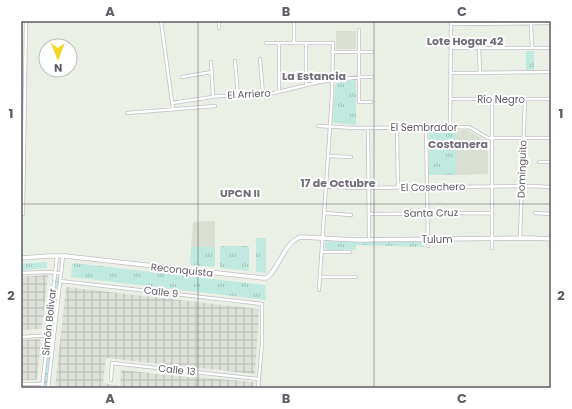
<svg xmlns="http://www.w3.org/2000/svg" width="572" height="409" font-family="Poppins,sans-serif">
	<defs>
		<pattern id="industrial-grid" width="8" height="8" patternUnits="userSpaceOnUse"><rect width="8" height="8" fill="#dee1d9"/><path d="M0 4h8M4 0v8" fill="none" stroke="#b7bab4"/></pattern>
		<pattern id="grass-dots" width="8" height="8" patternUnits="userSpaceOnUse"><rect width="8" height="8" fill="#c0e9e0"/><path d="M2 2h.1M6 6h.1" fill="none" stroke="#9fc0b9" stroke-width="1.8" stroke-linecap="round"/></pattern>
		<pattern id="park-tufts" width="24" height="20" patternUnits="userSpaceOnUse"><rect width="24" height="20" fill="#c0e9e0"/><path d="M3 7l-1-3M5 7V3M7 7l1-3M15 17l-1-3M17 17v-4M19 17l1-3" fill="none" stroke="#9fc0b9"/></pattern>
	</defs>
	<rect width="100%" height="100%" fill="#eaf0e5"/>
	<path fill="url(#industrial-grid)" d="M48,275L42,328L40,329L21,330V277Z
		M66,287L259,309L255,374L106,358L103,383L120,386L121,370L167,375L254,382L253,388H55Z
		M39,339L41,341L37,379L35,380H21V340Z"/>
	<path fill="#d9e0d3" d="M336,31H356V47L355,49H337L336,47Z
		M467,130L486,141L488,143V174L456,175V131Z
		M215,221V247H191L193,222Z"/>
	<path fill="url(#grass-dots)" d="M56,276L59,277L54,328H52L50,327Z
		M50,339L52,340L47,388H43L49,340Z"/>
	<path fill="url(#park-tufts)" d="M526,51H534V70H526Z
		M354,80L356,82V125L335,123L333,121L335,85L337,83Z
		M431,131H456V175H429V133Z
		M256,238H266V273L258,272L256,271Z
		M327,241L356,242H422L424,244V247L356,245V250L345,249L344,250H326L325,249V243Z
		M222,246H247L249,247V270L247,271L222,268L220,267V247Z
		M191,247H215V266L213,267L190,265Z
		M47,262V268L21,270V264Z
		M74,263L265,285L266,300L71,277L72,264Z"/>
	<g fill="none" stroke-linecap="round" stroke-linejoin="round">
		<defs>
			<path id="minor" d="M161,21L173,109
				M294,21V43
				M531,23L532,48
				M451,24L551,23
				M219,28V21
				M359,30V102H371
				M266,43H333L332,96L319,290
				M279,43V92
				M306,43V85
				M451,48H551
				M479,48L480,73
				M332,52H372
				M260,59L263,95
				M235,61L238,96
				M211,62L213,97
				M450,73L551,72
				M182,77L212,72
				M21,78H22
				M450,99H551
				M492,99V248
				M21,102H22
				M172,103L219,96L266,95L319,82L361,77H372
				M127,113L215,106
				M318,126L356,128L469,127L488,138H551
				M426,127L428,246
				M450,127L451,21
				M368,128L369,240
				M397,128L398,188
				M551,138V99
				M328,156L351,157
				M539,162H551
				M314,186L356,188L532,186L551,187
				M325,213L351,215
				M535,213L551,214
				M23,214L26,21
				M369,214L492,213
				M520,238L525,99
				M322,252H350
				M21,273L47,272L61,273
				M320,277H356
				M60,281L262,304V344L258,388
				M21,337L54,335
				M111,380L112,363L259,379
				M21,384H42
				M42,388L57,256
				M48,388L63,256"/>
			<path id="tertiary" d="M21,258L49,256H65L262,278H266L270,275C280,264 286,241 301,237L356,240L531,238L551,239"/>
		</defs>
		<use href="#minor" stroke="#c2bfc7" stroke-width="4"/>
		<use href="#tertiary" stroke="#c2bfc7" stroke-width="5"/>
		<use href="#minor" stroke="#fff" stroke-width="2.5"/>
		<use href="#tertiary" stroke="#fff" stroke-width="3.5"/>
	</g>
	<path fill="none" stroke="#605d66" stroke-width="1" stroke-opacity="0.55" d="M198,21V388M374,21V388M21,204H551"/>
	<g text-anchor="middle" dominant-baseline="central" stroke-width="4" stroke-linejoin="round" paint-order="stroke">
		<g font-size="10" fill="#605d66" stroke="#fff">
			<text transform="translate(249 94) rotate(-3)">El Arriero</text>
			<text x="501" y="99">Río Negro</text>
			<text x="424" y="127">El Sembrador</text>
			<text transform="translate(522 169) rotate(-88)">Dominguito</text>
			<text transform="translate(433 187) rotate(-1)">El Cosechero</text>
			<text transform="translate(431 213) rotate(-1)">Santa Cruz</text>
			<text x="437" y="239">Tulum</text>
			<text transform="translate(182 270) rotate(6)">Reconquista</text>
			<text transform="translate(161 292) rotate(7)">Calle 9</text>
			<text transform="translate(49 322) rotate(-84)">Simón Bolivar</text>
			<text transform="translate(177 370) rotate(6)">Calle 13</text>
		</g>
		<g font-size="11" font-weight="bold" fill="#716d79" stroke="#fff">
			<text x="465" y="41">Lote Hogar 42</text>
			<text x="314" y="76">La Estancia</text>
			<text x="458" y="144">Costanera</text>
			<text x="338" y="183">17 de Octubre</text>
			<text x="240" y="193">UPCN II</text>
		</g>
	</g>
	<rect width="572" height="409" fill="none" stroke="#ffffff" stroke-width="44"/>
	<g transform="translate(58 58) rotate(179)"><circle r="19" fill="#ffffff" stroke="#bfbec2"/>
	<path d="M0-3L7 15L0 10L-7 15Z" fill="#f5d626"/>
	<text y="-6" font-size="11" font-weight="bold" text-anchor="middle" fill="#605d66">N</text>
	</g>
	<rect x="22" y="22" width="528" height="365" fill="none" stroke="#605d66" stroke-width="1.5"/>
	<g font-size="13" text-anchor="middle" font-weight="bold" fill="#605d66">
		<text x="110" y="16">A</text>
		<text x="286" y="16">B</text>
		<text x="462" y="16">C</text>
		<text x="11" y="118">1</text>
		<text x="561" y="118">1</text>
		<text x="11" y="300">2</text>
		<text x="561" y="300">2</text>
		<text x="110" y="403">A</text>
		<text x="286" y="403">B</text>
		<text x="462" y="403">C</text>
	</g>
</svg>
